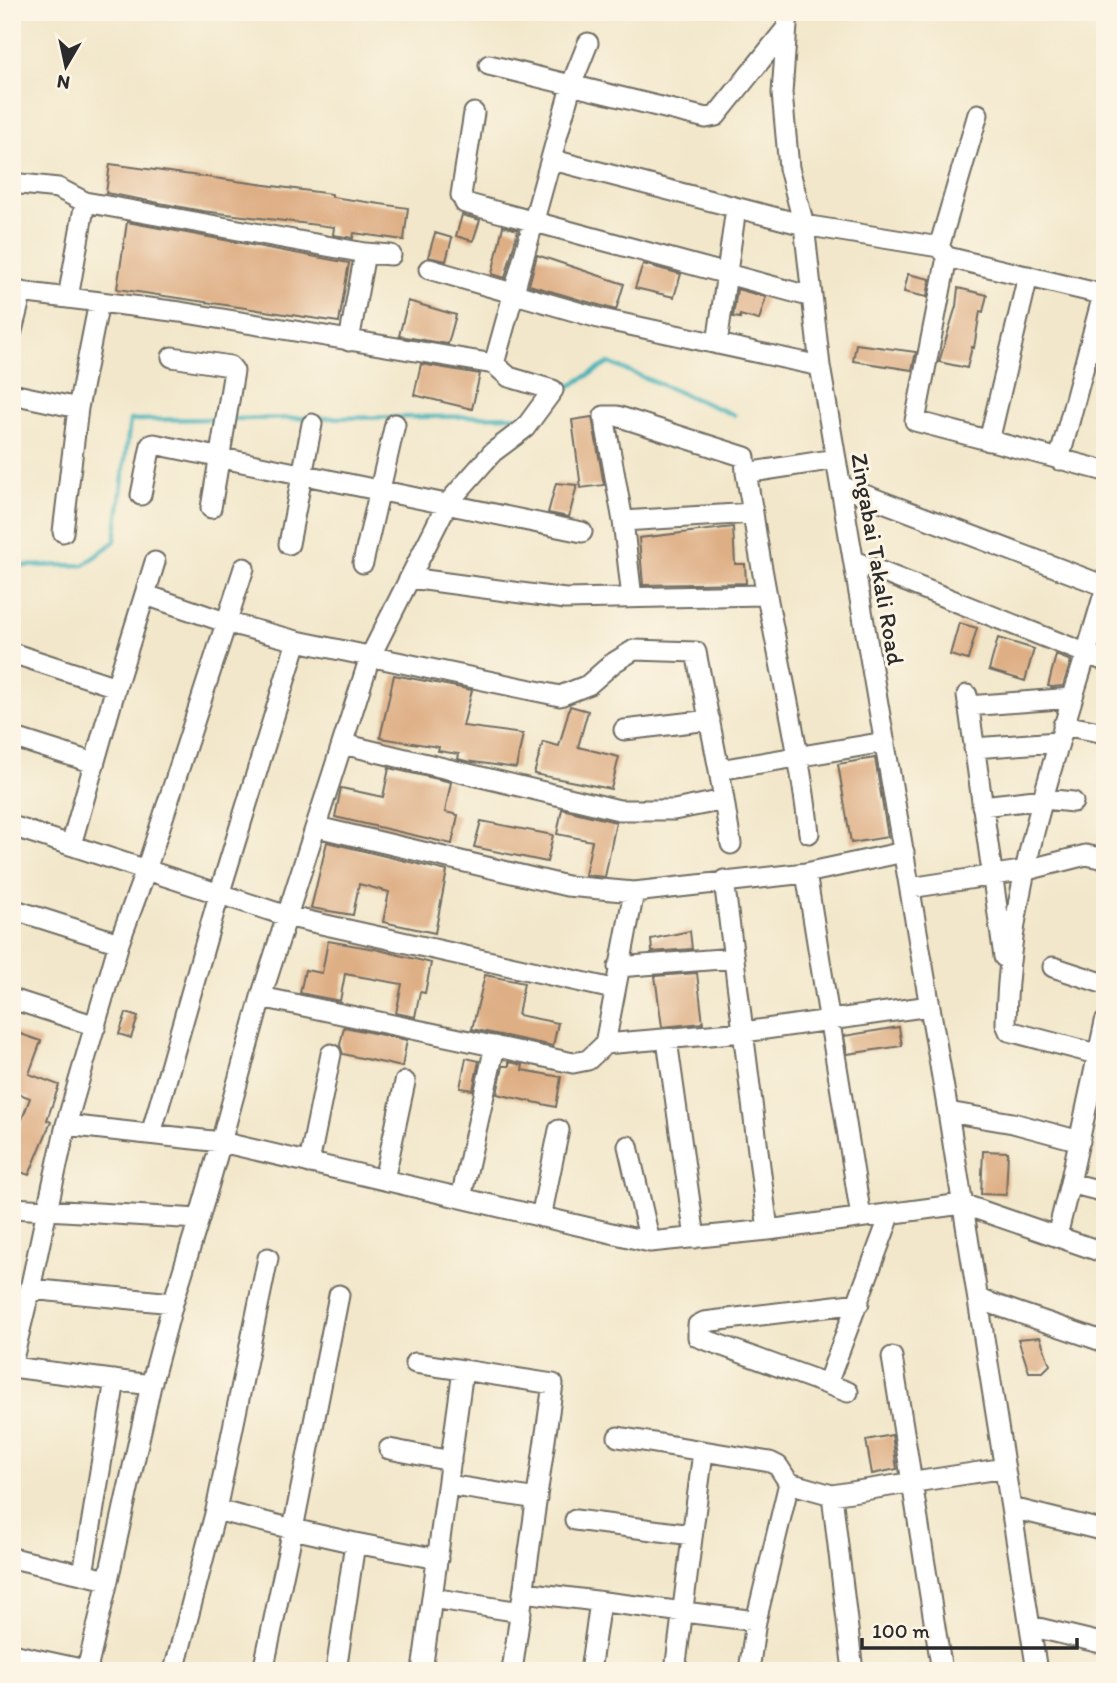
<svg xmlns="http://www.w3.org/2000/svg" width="1117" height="1683" font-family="Itim,sans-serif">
	<rect width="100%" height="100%" fill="#fcf5e5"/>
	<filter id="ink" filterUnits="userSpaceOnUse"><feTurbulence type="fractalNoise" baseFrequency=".0143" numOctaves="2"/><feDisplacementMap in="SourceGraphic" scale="14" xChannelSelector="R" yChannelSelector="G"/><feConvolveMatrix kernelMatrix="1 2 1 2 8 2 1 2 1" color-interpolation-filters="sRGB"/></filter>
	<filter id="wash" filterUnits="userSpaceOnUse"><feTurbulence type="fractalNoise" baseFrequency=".00686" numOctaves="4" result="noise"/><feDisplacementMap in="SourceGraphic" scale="28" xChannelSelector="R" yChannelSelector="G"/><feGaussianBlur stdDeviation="1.57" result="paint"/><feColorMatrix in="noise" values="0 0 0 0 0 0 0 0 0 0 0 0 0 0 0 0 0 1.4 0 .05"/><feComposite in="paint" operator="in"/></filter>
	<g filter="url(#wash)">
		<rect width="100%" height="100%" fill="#f2e7ca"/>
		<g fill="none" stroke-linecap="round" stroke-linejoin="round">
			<path stroke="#3fb0b8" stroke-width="4.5" d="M558,393L609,363L734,415
				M316,418L521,416L527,413
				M232,419L307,418
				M12,566L84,565L115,541L130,420L220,419"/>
		</g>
		<g id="blocks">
			<path fill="#deae84" d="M110,164L332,194V197L408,208L404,240L354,233L353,238L333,235L334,227L202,211L106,193Z
				M462,215L480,220L473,241L456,236Z
				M127,222L349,263L339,322L117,289Z
				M503,226L518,230L505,278L492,274Z
				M435,233L452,238L446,261L428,257Z
				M537,255L624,284L616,310L529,285Z
				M643,264L681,274L674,297L635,288Z
				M908,274L930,279L927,297L904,292Z
				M958,288L987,295L983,312L980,311L974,348L972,347L967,368L939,362L956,306Z
				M737,289L766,297L759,320L740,315V318L733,317Z
				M408,301L456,315L448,344L399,336Z
				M856,344L916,352L912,370L853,361Z
				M421,364L480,374L472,409L414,395Z
				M592,417L604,485L581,488L572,420Z
				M556,483L577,485L569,517L548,513Z
				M733,527L735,564H745L746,583L643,585L639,538Z
				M959,623L977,628L968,660L950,655Z
				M998,638L1034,649L1025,681L989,670Z
				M1056,655L1071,661L1063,686L1052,687L1048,686Z
				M394,675L472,690L463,726L523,734L516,768L466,761L458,759L459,754L438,751L439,747L380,738Z
				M570,706L588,711L578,747L619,757L611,789L534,774L543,742L559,746Z
				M875,758L888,837L851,843L838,764Z
				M389,768L451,782L445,812L458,815L452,844L335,817L341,788L383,797Z
				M562,809L616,822L605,877L585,875L592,841L557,834Z
				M481,821L553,835L547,862L474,847Z
				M327,842L447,871L435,933L383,922L389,892L359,884L353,915L311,908Z
				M690,931L692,949L652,952L651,939Z
				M328,941L375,949L431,963L425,993L420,992L415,1017L396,1013L402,984L345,974L340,1001L300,993L305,970L322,973Z
				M697,973L703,1023L662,1027L655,976Z
				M485,975L524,983L518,1015L558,1023L553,1046L472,1029Z
				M126,1013L138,1017L131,1038L119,1034Z
				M344,1027L407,1040L402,1067L343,1054L340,1045Z
				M899,1027L902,1046L847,1054L844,1036Z
				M15,1032L41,1041L29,1074L59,1085L47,1120L51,1122L29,1175L12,1169V1146L30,1098L12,1091Z
				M466,1058L479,1061L473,1090L460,1088Z
				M509,1062L523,1065L522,1070L561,1077L556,1107L497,1094L503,1066H509Z
				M983,1151L1008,1152L1006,1195L981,1194Z
				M1040,1337L1050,1365L1043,1372H1029L1018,1339Z
				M892,1435L897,1469L872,1474L866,1440Z"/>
		</g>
	</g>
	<g filter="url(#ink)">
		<use href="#blocks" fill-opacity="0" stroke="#716d63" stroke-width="2"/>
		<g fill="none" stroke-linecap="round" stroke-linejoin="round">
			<defs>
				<path id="minor" d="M788,12L782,93L789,168L804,225L820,366L948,1112L1037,1671
					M489,65L706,118L716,116L785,30
					M474,113L461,195L465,203L812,297
					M553,160L804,225L939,247
					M12,183L58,188L85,202L365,253
					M946,256L939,247L978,114
					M429,269L602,319L820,366
					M12,291L180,312L494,364L572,83L588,43
					M1105,295L947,257L915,421L1105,471
					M68,298L85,202
					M12,331L22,292
					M349,341L365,253L391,255
					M717,344L736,208
					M172,357L230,366L234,371L211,508
					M494,364L509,377L553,390L525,428L493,452L447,504L370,657L261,997L573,1063L588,1060L605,1044L634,892L806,873L904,852
					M12,394L78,408
					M989,441L1028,276
					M1059,460L1103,295
					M841,486L1105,586
					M141,495L151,445L154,444L582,532
					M753,513C768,621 797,725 809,833
					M623,521L753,513L746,473L836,459
					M63,532L78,408L99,302
					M289,544L312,424
					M854,561L1105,661
					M363,563L395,424
					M410,578L565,599L764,595
					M146,595L225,622L297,641L560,696L588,685L613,663L634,650L696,652L719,770
					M632,598L623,521L604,416H617L745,457L746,473
					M12,653L116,687
					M967,695L1004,957
					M968,706L1072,698
					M1063,725L1105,733
					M624,730L710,720
					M12,737L94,763
					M343,744L619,810H674L724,800L719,770L885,742
					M974,748L1058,742
					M724,800L731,844
					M982,806L1044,799L1073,802
					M12,826L290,917L613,989
					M317,827L567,886L634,892
					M71,845L116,687L155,562
					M806,873L861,1217
					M910,888L1027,870L1086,855L1105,859
					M12,909L119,943
					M618,967L734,958
					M1053,967L1105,984
					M12,999L96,1026
					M1105,1022L1070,1183L1105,1192
					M667,1040L695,1238
					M605,1044L744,1032L930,1006
					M1096,1054L1009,1031L1006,1024C1008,876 1065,731 1105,590
					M948,1112L1013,1123L1080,1141
					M66,1125L221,1142L261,997
					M151,1134L219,895L297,641
					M628,1146L650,1242L768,1230L724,880
					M309,1163L331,1054
					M384,1180L405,1082
					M461,1198L495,1046
					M12,1208L47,1210L66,1125L119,943L146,870L244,568
					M541,1217L559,1130
					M199,1219L173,1303L30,1289L47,1210L199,1219L221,1142L650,1242
					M768,1230L962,1204L1105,1253
					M1057,1236L1070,1183
					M978,1299L1105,1342
					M859,1303L704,1322L698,1325V1337L827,1384L891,1213
					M892,1357L942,1671
					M12,1363L30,1289
					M415,1363L463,1370
					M12,1367L151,1385L108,1580L12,1558
					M827,1384L848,1392
					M151,1385L173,1303
					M618,1437L770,1462L778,1466L789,1483
					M389,1449L451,1461
					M448,1485L537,1499
					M832,1495L853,1671
					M1012,1508L1105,1531
					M216,1510L268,1258
					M575,1520L692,1535
					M355,1543L438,1559
					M83,1574L115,1380
					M524,1592L756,1621
					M432,1598L521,1612
					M1030,1626L1105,1644
					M12,1654L90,1671
					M87,1670L108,1580
					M174,1671L216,1510L293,1529L339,1295
					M263,1671L293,1529L355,1543L336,1671
					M422,1671L463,1370L553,1384L512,1671
					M590,1671L600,1602
					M675,1671L703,1452
					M749,1671L756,1621L789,1483L832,1495L1005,1468"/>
			</defs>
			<use href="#minor" stroke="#716d63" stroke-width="23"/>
			<use href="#minor" stroke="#fff" stroke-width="19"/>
		</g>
	</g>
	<g text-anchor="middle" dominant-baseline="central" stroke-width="6" stroke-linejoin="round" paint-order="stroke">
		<g font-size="24" fill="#2b2b2b" stroke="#fcf5e5">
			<text transform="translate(878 559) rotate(80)">Zingabai Takali Road</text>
		</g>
	</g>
	<rect width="1117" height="1683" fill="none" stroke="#fcf5e5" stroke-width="42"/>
	<g transform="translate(66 66) rotate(189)" stroke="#fcf5e5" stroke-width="5" paint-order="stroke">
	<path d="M0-5L12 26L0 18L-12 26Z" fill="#2b2b2b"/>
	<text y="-10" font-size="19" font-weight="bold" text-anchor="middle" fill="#2b2b2b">N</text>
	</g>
	<path d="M862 1638v10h215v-10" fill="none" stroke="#2b2b2b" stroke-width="3.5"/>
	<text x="872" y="1638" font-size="21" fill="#2b2b2b" stroke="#fcf5e5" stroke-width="5" paint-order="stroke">100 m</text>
</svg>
